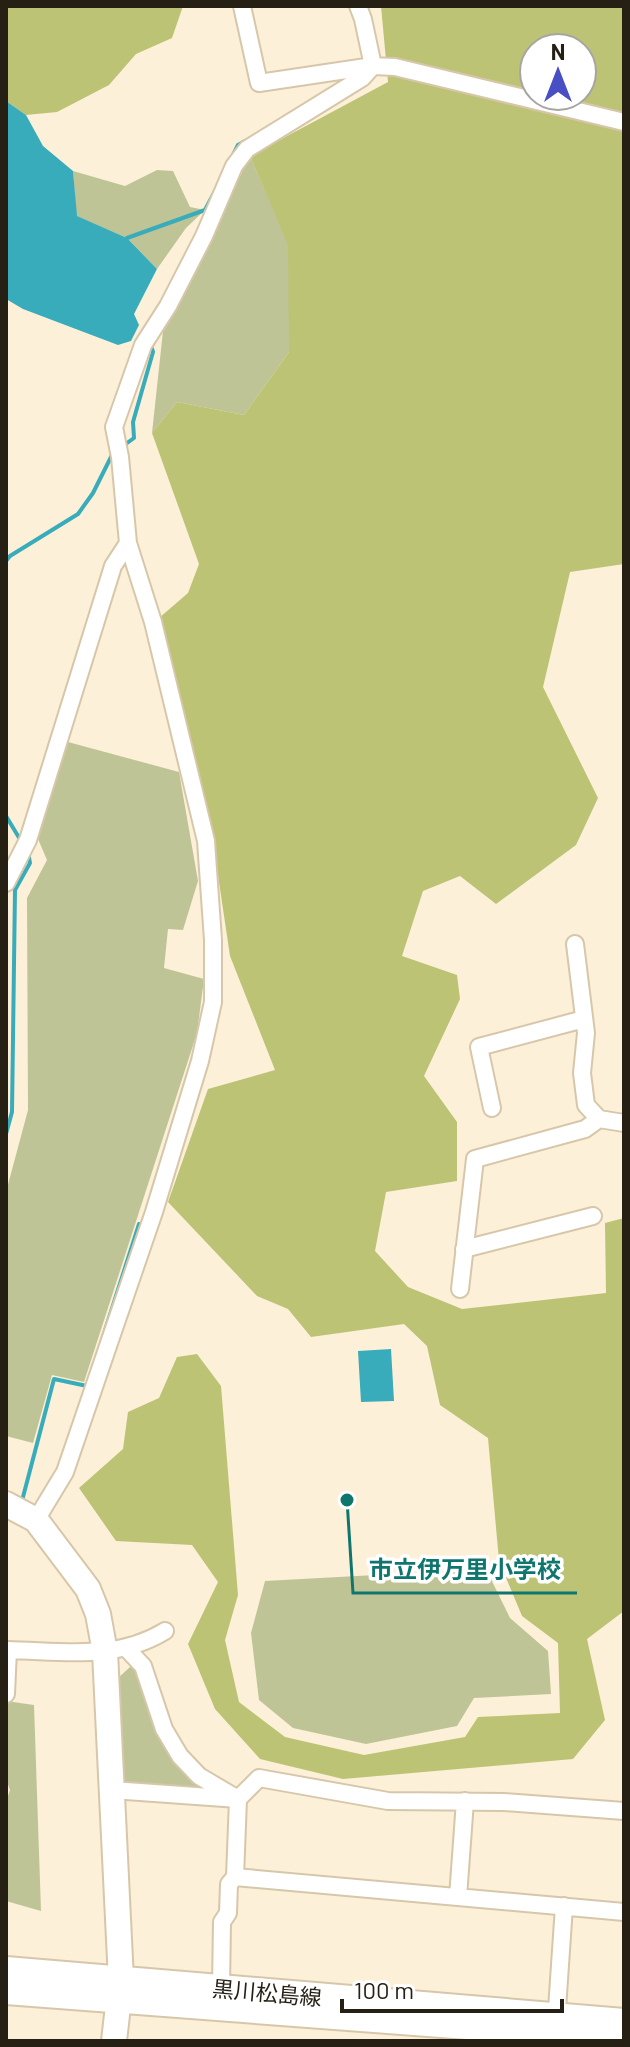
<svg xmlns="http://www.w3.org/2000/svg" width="630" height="2047" font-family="Barlow,'Noto Sans JP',sans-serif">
	<rect width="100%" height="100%" fill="#fdf0d8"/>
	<path fill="#bfc496" d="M250,156L289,245V352L244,415L177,402L152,433L163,331Z
		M157,170L173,171L190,207L205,210L186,228L157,269L127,238L76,216L73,171L125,186Z
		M68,742L179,772L198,881L183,930L168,929L164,968L204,979L197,1033L84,1382L52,1375L33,1443L6,1436V1192L28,1110L27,898L47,860L38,839Z
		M486,1569L510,1618L548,1651L551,1694L474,1698L457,1726L366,1744L293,1728L259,1700L251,1633L265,1581Z
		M130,1667L139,1669L160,1732L209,1791L123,1783L118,1678Z
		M6,1701L34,1705L41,1911L6,1901V1802L10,1790L6,1779Z"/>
	<path fill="#bcc374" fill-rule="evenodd" d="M6,6H183L172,38L136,54L109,85L57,112L26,115L6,101Z
		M381,6H624V564L570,572L543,687L598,798L576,845L496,904L460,876L423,891L402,956L457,975L460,999L424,1076L457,1122V1181L386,1192L375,1251L408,1287L462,1309L606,1293L605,1223L624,1218V1611L587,1639L605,1720L573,1759L343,1779L260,1759L215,1709L188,1644L218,1582L192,1545L116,1541L79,1488L123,1449L128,1412L159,1398L177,1357L197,1354L221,1386L238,1595L225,1640L239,1702L285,1737L364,1755L465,1737L478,1717L560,1713L558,1643L522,1616L499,1561L488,1438L440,1405L427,1346L404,1324L311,1337L288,1309L257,1296L168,1202L208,1089L275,1070L230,956L212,835L159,618L188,593L199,564L152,433L177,402L244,415L289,352L288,245L250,156L388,82ZM534,48H582V96H534Z"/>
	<path fill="#38acba" d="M6,101L26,115L43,146L73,171L77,216L127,238L157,269L134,314L139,325L131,341L118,345L23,309L6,299Z
		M391,1349L394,1401L361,1402L358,1351Z"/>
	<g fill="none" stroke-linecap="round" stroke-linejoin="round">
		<path stroke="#38acba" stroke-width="4" d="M233,155L238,145L245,141
			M126,241L127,238L205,210L215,191
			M123,446L134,438L133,422L153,352L150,343
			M6,561L10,556L78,514L93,493L113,453
			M6,647V658
			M6,816L21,841
			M6,1134L12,1112L15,890L30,863L28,852
			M101,1343L139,1224
			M23,1497L54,1379L87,1386"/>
		<defs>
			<path id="street" d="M242,6L259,83L373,66L395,67L624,122
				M6,883L28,840L113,566L128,543
				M575,944L586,1033L582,1073L586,1105L599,1119L624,1123
				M492,1108L479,1047L584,1019
				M464,1249L593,1216
				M460,1289L475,1159L585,1129L599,1119
				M36,1520L65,1472L107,1349L154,1212L200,1061L213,1002V940L206,841L153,622L128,543L120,457L114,427L143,345L168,306L204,236L234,166L247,149L362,78L373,66L363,19L358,6
				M127,1649L143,1666L164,1729L180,1756L199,1776L238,1799L259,1778L388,1801L504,1802L624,1811
				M6,1694L8,1650C63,1651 116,1661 165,1631
				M112,1790L238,1799L235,1877L624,1912
				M458,1897L465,1801
				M221,1988L222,1922L228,1913L229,1884L235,1877
				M556,2024L564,1906"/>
			<path id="secondary" d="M6,1504L36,1520L88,1589L98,1614L105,1652L121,1980L114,2041
				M6,1969L624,2021
				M6,1992L624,2039"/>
		</defs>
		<use href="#street" stroke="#d7c7aa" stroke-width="20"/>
		<use href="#secondary" stroke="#d7c7aa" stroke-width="28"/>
		<use href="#street" stroke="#fff" stroke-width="16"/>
		<use href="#secondary" stroke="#fff" stroke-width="24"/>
	</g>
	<g text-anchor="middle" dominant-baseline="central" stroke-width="7" stroke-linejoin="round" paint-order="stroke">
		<g font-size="22" fill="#251f14" stroke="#fff">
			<text transform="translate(267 1992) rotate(5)">黒川松島線</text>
		</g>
	</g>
	<path fill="none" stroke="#0f766e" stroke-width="3" d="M347 1500L353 1593H577"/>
	<circle fill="#0f766e" stroke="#fff" stroke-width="3" cx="347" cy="1500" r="8"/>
	<g font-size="24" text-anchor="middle" font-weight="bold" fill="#0f766e" stroke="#fff" stroke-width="7" stroke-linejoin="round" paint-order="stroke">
		<text x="465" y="1578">市立伊万里小学校</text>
	</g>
	<rect width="630" height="2047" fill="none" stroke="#251f14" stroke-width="16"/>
	<g transform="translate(558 72)"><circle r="38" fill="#ffffff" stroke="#a8a5a1" stroke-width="2"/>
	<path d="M0-6L14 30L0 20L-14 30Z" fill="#484ec3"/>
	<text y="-12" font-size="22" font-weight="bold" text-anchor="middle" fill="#251f14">N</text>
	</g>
	<path d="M342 1999v12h220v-12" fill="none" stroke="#251f14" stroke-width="4"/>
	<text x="354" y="1999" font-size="24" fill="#251f14" stroke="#ffffff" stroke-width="6" paint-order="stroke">100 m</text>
</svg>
